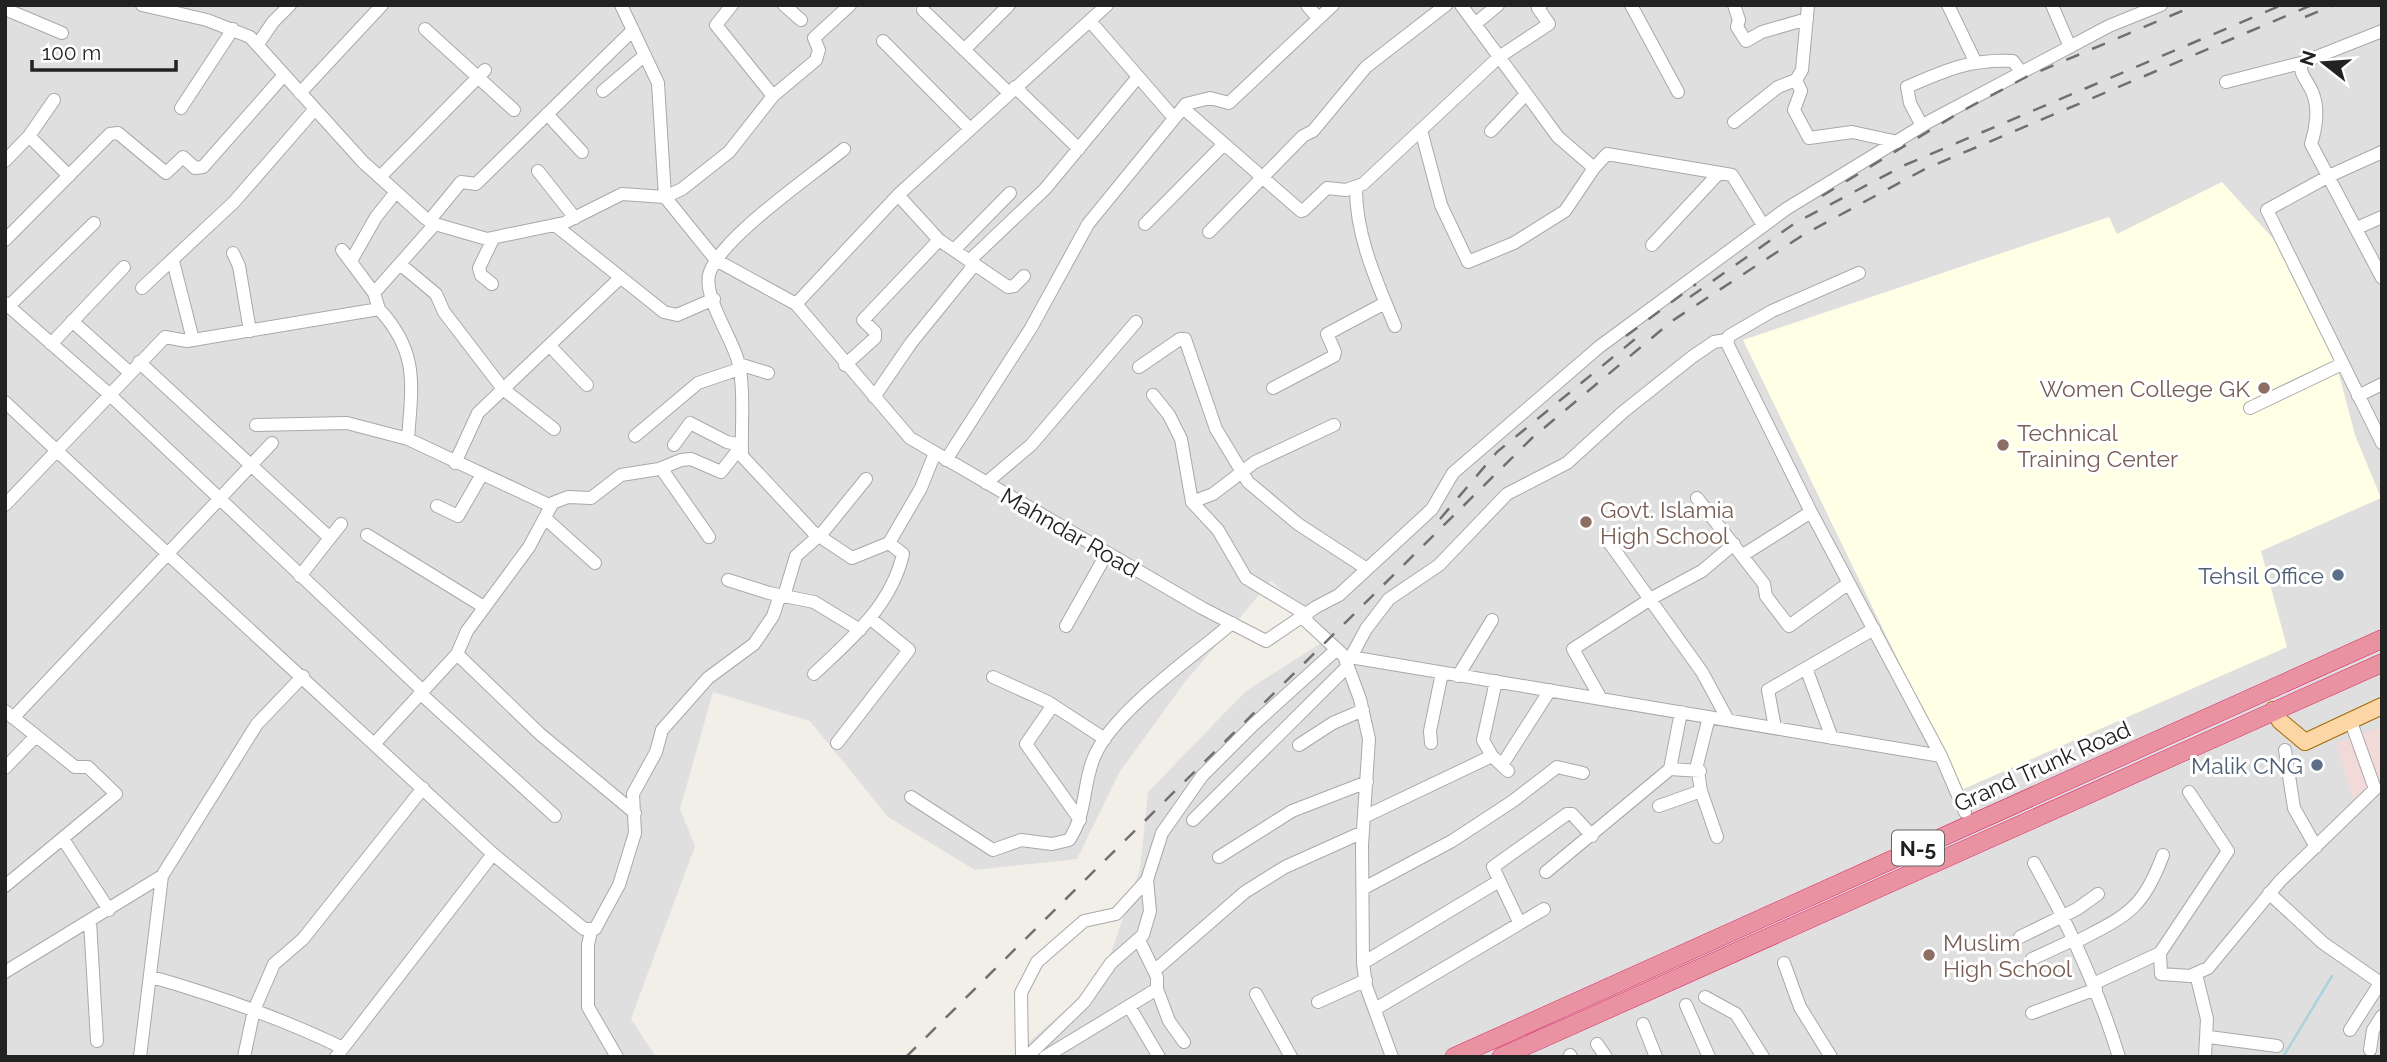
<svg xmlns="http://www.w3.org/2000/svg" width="2387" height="1062" font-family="Raleway,sans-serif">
	<rect width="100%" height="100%" fill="#f2efe9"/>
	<path fill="#e0dfdf" d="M5,5H2382V1057H1012L1102,978L1140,870L1148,792L1246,691L1332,636L1271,581L1184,683L1119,773L1077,859L975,870L888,817L810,721L713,692L680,809L695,846L631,1019L656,1057H5Z"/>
	<path fill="#f2dad9" d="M2382,727V786L2353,799L2336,743Z"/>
	<path fill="#ffffe5" d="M2222,182L2287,254L2330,340L2355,435L2381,498L2261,551L2287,647L1961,790L1743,340L2109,217L2117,234Z"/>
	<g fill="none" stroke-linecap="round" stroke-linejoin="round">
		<path stroke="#aad3df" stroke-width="2.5" d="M2283,1057L2332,976"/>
		<defs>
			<path id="minor" d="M142,5L207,20L250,37L363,162L425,218L435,224L487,239L564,223L622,194L665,197L682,189L729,152L773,96L816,60L819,50L814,38L850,5
				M621,5L658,83L665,197L716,260L796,304L910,438L1202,608L1266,641L1316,607L1339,595L1432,509L1453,473L1599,347L1786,209L1930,121L2109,26L2161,5
				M732,5L716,25L773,96
				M784,5L801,20
				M1307,5L1318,18
				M1461,5L1558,137L1594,168L1607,154L1732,175L1763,225
				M1631,5L1678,92
				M1734,5L1739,20L1737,27L1746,41L1762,32L1807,19
				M1948,5L1975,61
				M2052,5L2070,47
				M5,9L62,33
				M923,10L1009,93
				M1090,21L1174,118
				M1475,24L1498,5
				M425,29L514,110
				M883,41L969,128
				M258,44L273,22L290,5
				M964,50L1009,5
				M2301,63L2382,31
				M1796,80L1801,91L1794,110L1809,138L1852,132L1898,142
				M2226,82L2301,63C2299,75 2309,82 2313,94C2319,109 2316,129 2311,144L2382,278
				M1015,87L1079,149
				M603,91L645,55
				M300,93L382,5
				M181,108L233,29
				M1183,108L1301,211L1304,210L1327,188L1346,190L1363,184L1499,57L1549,24L1538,8L1541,5
				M547,114L582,152
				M1734,122L1778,87L1796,80L1802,70L1808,5
				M1922,126L1910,103L1907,87C1946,70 1970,59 2013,61L2022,73
				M1421,130L1441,205L1468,262L1514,243L1565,211L1594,168
				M1491,131L1526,94
				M29,136L69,176
				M844,149C814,174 717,240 709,275C704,298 732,338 738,361C745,387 741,428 742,456L813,532L852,558L889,543L921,488L935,453
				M2382,152L2329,176L2267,210L2382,443
				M5,161L29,136L54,100
				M538,171L575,218
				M380,177L485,70
				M1356,189C1356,237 1377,282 1395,326
				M898,195L939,240L1008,287L1014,286L1024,276
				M429,221L461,182L476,184L633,30
				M1145,224L1224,144
				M555,225L664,312L677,315L714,299
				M2357,228L2382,217
				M1209,232L1303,136L1313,131L1366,67L1446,5
				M5,240L110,134L118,133L166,173L183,157L195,168L203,167L284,75
				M1652,245L1719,173
				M342,250L374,293
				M954,250L1010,193
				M233,253L239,266L250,331
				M173,261L193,340
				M351,261L376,217L396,192
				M969,261L1045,189L1138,77
				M400,264L436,294L444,312L503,389L554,429
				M1859,273L1772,311L1729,336L1727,343L1811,512L1941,756L1965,812
				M492,284L481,275L479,268L493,239
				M142,288L234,202L315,109
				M5,303L109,394L422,690
				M796,304L898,195L1107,5
				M9,306L94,223
				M379,309C419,352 412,385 408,439
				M72,321L129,372
				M51,344L124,267
				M550,346L587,385
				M139,362L330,538
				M739,364L768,373
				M845,365L875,338V332L863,320L866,317L939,240
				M1139,367L1180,339H1185L1216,429L1248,482L1298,524L1367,569
				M1273,388L1334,356L1335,352L1327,334L1385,303
				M1153,395L1169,415L1181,439L1192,502L1218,530L1246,578L1307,615
				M2358,396L2382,384
				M874,397L911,343L975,264
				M5,402C166,554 330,703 493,854L336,1057
				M2250,408L2342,364
				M256,425L347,423L408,439L551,506L529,547L467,631L457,654L375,743
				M635,436L698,383L739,369
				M946,460L1031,328L1088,224L1186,104L1210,98L1229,103L1333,5
				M455,463L478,413L620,278
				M661,468L709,537
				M986,483L1031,445L1136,322
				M1697,498L1764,584L1766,596L1789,626L1849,583
				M1192,502L1213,494L1255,462L1334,425
				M550,504L568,497L591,498L621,475L659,469L681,460L691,459L721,472L742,445L727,442L690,423L674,445
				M5,505L165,337L187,341L379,309L374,293L435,224
				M437,506L458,516L481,476
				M546,519L595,563
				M367,535L484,607
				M1606,538L1702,672L1728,720
				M1743,555L1811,512
				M300,576L341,524
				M728,580L769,593L814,602L860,630
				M784,596L796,556L823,532L866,479
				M1303,618L1344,656L1360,699L1369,739L1362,845L1363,963L1366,986L1392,1057
				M1066,626L1107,553
				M457,654L540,734L635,813
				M1344,656L1941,756
				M1351,657L1366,629L1389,599L1439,565L1507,494L1567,463L1623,412L1692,357L1714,342L1726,340
				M1806,668L1832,738
				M814,674C852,638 891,606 903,554L889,543
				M1458,676L1492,620
				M993,677L1048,702L1105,739
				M1496,681L1483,740L1492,756L1508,771
				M420,693L555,816
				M1601,699L1573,649L1652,598L1702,571L1734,544
				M1053,705L1026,744L1080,820
				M5,711L75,767H88L116,794L5,886
				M1709,717L1697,765L1701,791L1717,837
				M13,718L272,443
				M1775,728L1768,690L1874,629
				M837,743L909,650L871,619
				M1431,743L1430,731L1442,673
				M1299,745L1333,723L1363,710
				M2285,750L2294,808L2316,847
				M1502,765L1550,690
				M5,768L35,737
				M1670,769L1700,771
				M2189,792L2228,851L2160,953L2161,974L2190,976L2208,968L2280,881L2375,789L2351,722
				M911,797L993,850L1021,840L1052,844L1069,840C1088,812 1082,781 1096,753C1117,709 1194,656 1232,623
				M1659,806L1701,791
				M1366,816L1492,756
				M1193,820L1348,666
				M63,839L109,910
				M493,854L584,929H595L619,885L635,833L633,794L656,752L662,730L708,678L754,644L773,616L780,595
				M1219,857L1292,811L1367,782
				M2034,863C2069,925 2098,989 2119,1057
				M1546,872L1670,769L1681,712
				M1364,888L1452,841L1513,801L1557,767L1583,773
				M2269,893L2323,943L2382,984
				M90,921L97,1041
				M1519,922L1493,867L1567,814H1572L1592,836
				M591,931L588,945V1007L617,1057
				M2020,937L2077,909L2098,894
				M1139,940L1157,977V989L1169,1021L1184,1042
				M2074,943C2125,916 2142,912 2163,855
				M2032,959L2073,940
				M1363,963L1499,881
				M1784,963L1800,1007L1831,1057
				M1154,971L1245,892L1285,867L1363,832
				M5,972L162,876L257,724L303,676
				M2196,974L2207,1019L2205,1057
				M152,977C218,996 281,1018 343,1048
				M2093,984L2160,953
				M1256,994L1291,1057
				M1705,997L1736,1014L1763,1057
				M1318,1002L1366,980
				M1686,1005L1709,1057
				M1129,1006L1159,1057
				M1377,1008L1544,909
				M2032,1013L2096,989
				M1643,1024L1656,1057
				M2350,1030L2380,983
				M2209,1037L2277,1046
				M1597,1044L1606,1057
				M2370,1050L2373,1030L2382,1016
				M1570,1055L1571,1057
				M140,1057L162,876
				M244,1057L254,1010L274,964L303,939L423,788
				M1022,1057L1021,993L1037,962L1084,921L1116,914L1128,901L1147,880L1162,833L1202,776L1253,725L1337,649
				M1027,1057L1084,1002L1111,963L1143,935L1150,911L1147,880
				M1045,1057L1157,989"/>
			<path id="major" d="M2273,710L2280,721L2305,742L2382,706"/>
			<path id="highway" d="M1454,1057L2382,639
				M1501,1057L2382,663"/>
		</defs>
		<use href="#minor" stroke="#a9a9a9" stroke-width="14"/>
		<use href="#major" stroke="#a06b00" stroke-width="18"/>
		<use href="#highway" stroke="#dc2a67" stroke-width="19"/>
		<use href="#minor" stroke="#fff" stroke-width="12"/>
		<use href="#major" stroke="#fcd6a4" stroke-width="16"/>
		<use href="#highway" stroke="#e892a2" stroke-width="18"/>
		<path stroke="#707070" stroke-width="2.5" stroke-dasharray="14 14" stroke-linecap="butt" d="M2305,17L2334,5
			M1822,196L1962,111L2026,77L2196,5
			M1690,297L1795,223L1905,165L2282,5
			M1626,336L1696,284
			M1440,519L1497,452L1640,335
			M906,1057L1532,438L1672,321L1803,235L1925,169L2312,5"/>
	</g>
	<g fill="#8d6e63" stroke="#fff" stroke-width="2.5">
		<circle cx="2264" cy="388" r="7"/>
		<circle cx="2003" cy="445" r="7"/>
		<circle cx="1586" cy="522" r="7"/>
		<circle cx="1929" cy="955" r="7"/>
	</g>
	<g fill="#5c6f8a" stroke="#fff" stroke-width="2.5">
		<circle cx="2338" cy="575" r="7"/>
		<circle cx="2317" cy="765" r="7"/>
	</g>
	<g text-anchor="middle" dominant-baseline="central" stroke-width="6" stroke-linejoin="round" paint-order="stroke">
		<rect fill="#fff" stroke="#646464" stroke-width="2" x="1892" y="830.5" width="52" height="35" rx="5"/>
		<g font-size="21" font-weight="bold" fill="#222">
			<text x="1918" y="848">N-5</text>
		</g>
		<g font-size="23" fill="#785e54" stroke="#fff" text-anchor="start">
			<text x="2250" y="388" text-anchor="end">Women College GK</text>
			<text x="2017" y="432">Technical<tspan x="2017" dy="26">Training Center</tspan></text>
			<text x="1600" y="509">Govt. Islamia<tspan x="1600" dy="26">High School</tspan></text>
			<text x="1943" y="942">Muslim<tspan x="1943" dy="26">High School</tspan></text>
		</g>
		<g font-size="23" fill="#222" stroke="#fff">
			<text transform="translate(1070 532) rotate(30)">Mahndar Road</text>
			<text transform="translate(2042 766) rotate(-24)">Grand Trunk Road</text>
		</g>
		<g font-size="23" fill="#4e5e75" stroke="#fff" text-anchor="end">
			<text x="2324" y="575">Tehsil Office</text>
			<text x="2303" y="765">Malik CNG</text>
		</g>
	</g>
	<rect width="2387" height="1062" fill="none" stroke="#222222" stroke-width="14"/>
	<g transform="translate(2324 63) rotate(287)" stroke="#ffffff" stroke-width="5" paint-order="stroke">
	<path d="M0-5L12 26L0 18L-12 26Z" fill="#222222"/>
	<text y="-10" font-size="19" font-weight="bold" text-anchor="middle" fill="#222222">N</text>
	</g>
	<path d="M32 60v10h144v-10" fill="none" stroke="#222222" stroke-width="3.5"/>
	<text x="42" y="60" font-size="21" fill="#222222" stroke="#ffffff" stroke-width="5" paint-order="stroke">100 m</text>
</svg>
